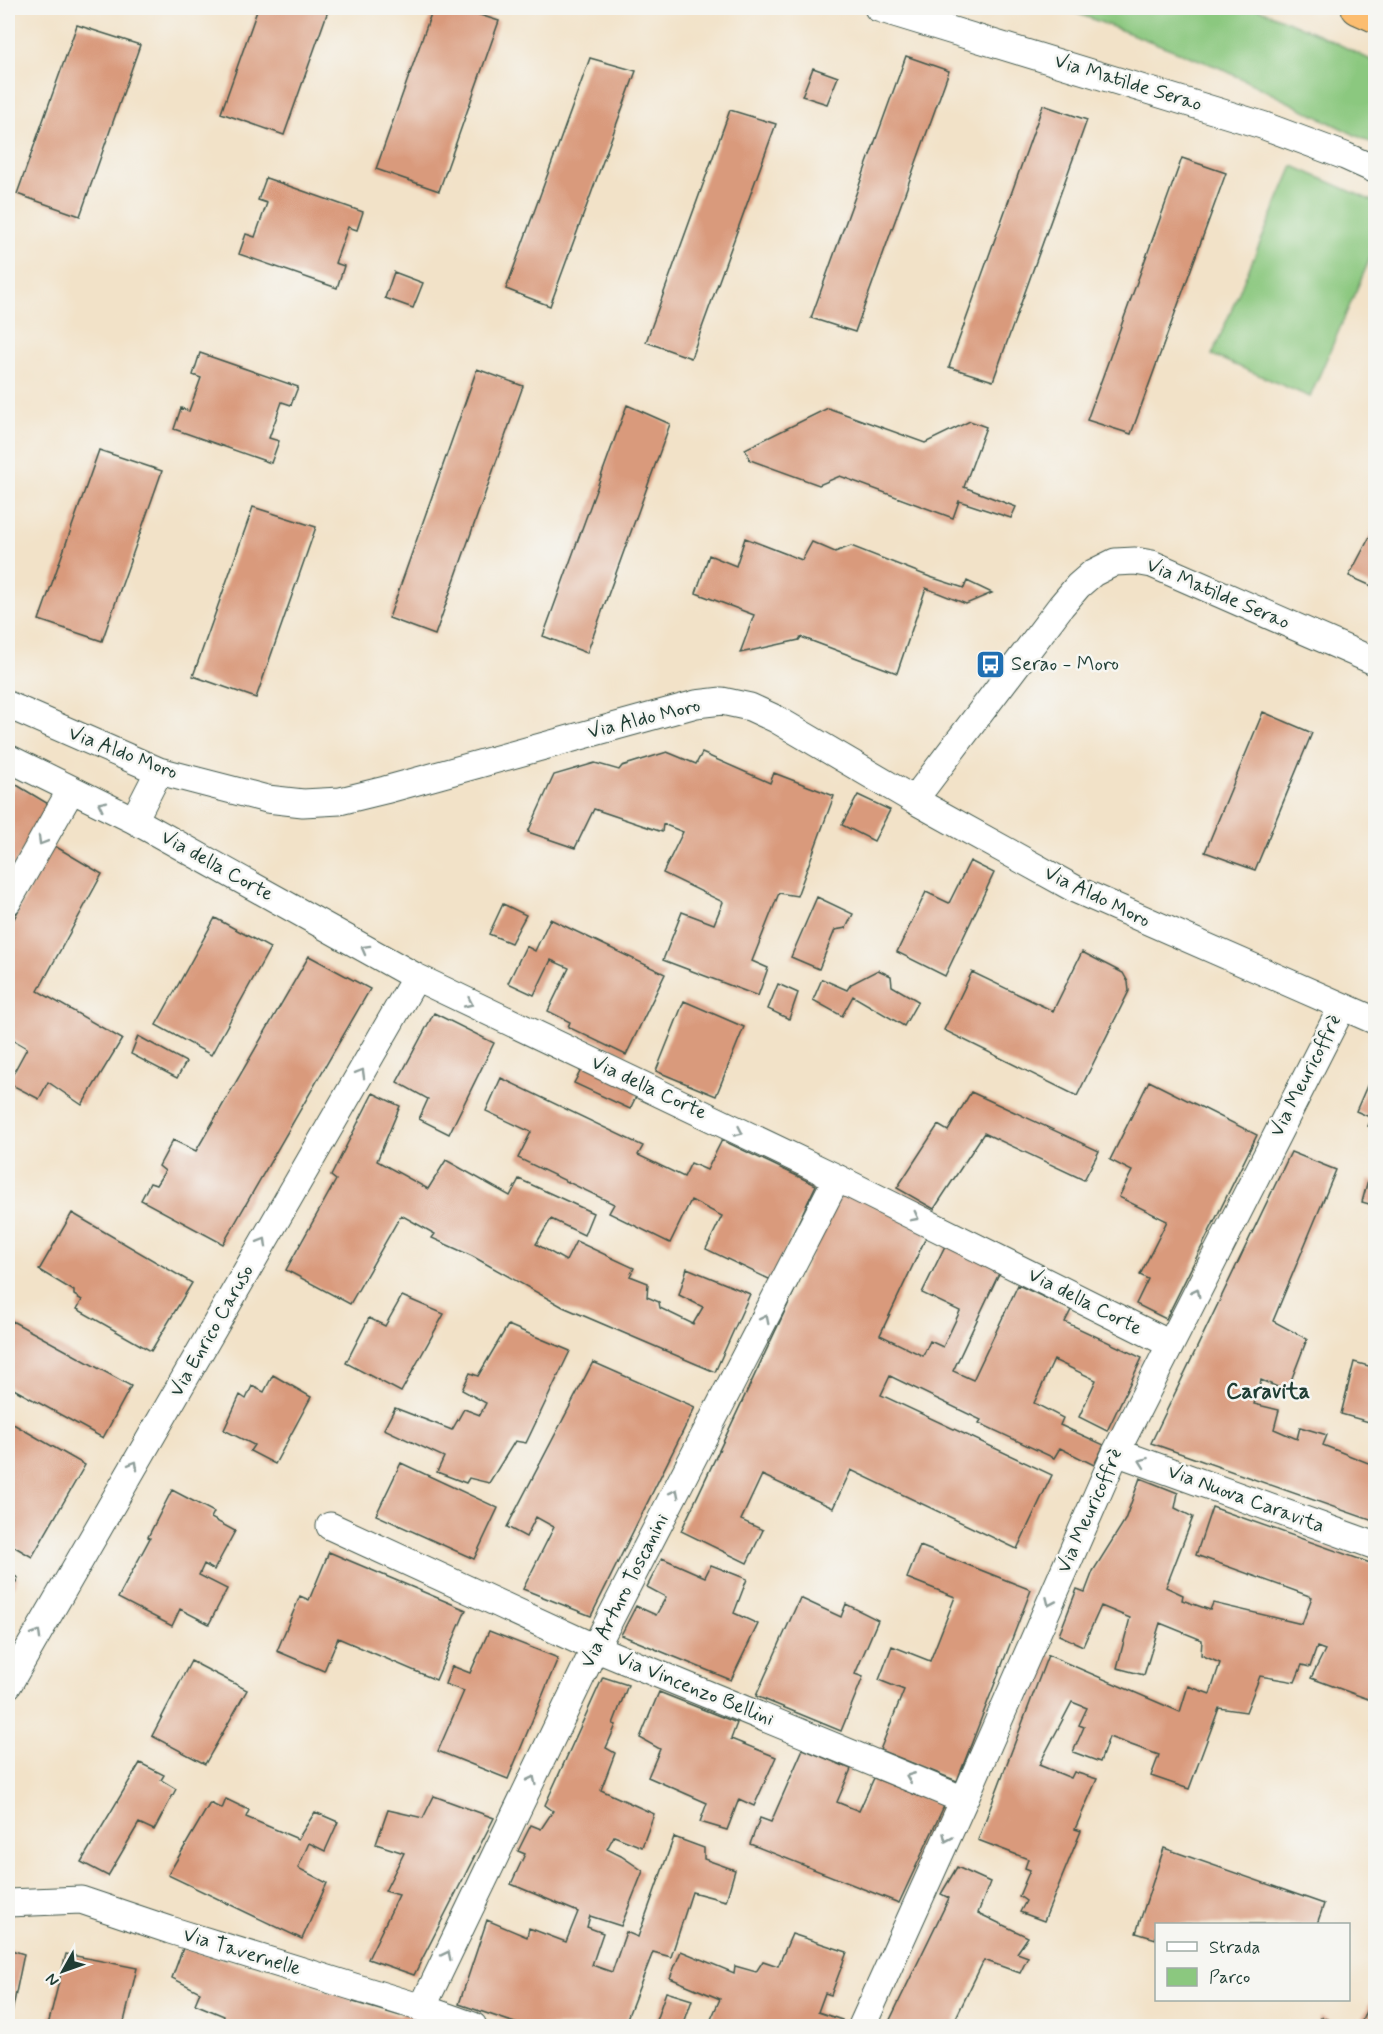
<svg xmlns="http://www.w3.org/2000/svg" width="1383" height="2034" font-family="Mynerve,sans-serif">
	<rect width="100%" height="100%" fill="#f6f6f2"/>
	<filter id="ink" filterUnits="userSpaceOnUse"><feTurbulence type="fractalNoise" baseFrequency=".0167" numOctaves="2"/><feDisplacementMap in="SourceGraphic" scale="12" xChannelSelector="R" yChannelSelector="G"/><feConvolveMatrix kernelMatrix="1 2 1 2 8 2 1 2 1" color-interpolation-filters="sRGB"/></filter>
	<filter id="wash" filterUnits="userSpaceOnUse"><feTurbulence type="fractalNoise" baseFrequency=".008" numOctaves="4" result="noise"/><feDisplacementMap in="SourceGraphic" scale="24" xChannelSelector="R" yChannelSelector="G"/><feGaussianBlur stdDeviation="1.35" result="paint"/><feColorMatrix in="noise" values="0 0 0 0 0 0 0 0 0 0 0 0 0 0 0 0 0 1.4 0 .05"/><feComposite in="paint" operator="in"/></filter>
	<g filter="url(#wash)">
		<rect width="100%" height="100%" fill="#f2e2c8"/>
		<path fill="#8bc87f" stroke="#55825a" stroke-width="1.5" d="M1063,8H1256L1318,34L1375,62V145L1218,67Z
			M1293,166L1375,202V247L1310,397L1212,355Z"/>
		<g id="blocks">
			<path fill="#d99a7b" d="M258,8H329L284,135L221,113Z
				M433,8H458L499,21L439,191L376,169Z
				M77,25L140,45L80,216L17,194Z
				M906,56L949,71L855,332L811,318Z
				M590,58L636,71L550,306L506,289Z
				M813,68L838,77L827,104L802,96Z
				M1043,105L1087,120L993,381L949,367Z
				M730,110L776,124L691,358L646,342Z
				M1182,158L1226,173L1131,434L1087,420Z
				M266,178L363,212L357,230L348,227L335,263L344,266L337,288L239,254L246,234L255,237L267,203L258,200Z
				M394,272L423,283L413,308L385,298Z
				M200,353L298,387L291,405L282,402L269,438L279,441L271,463L174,429L181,408L189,411L201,378L193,375Z
				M477,369L523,386L435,635L389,618Z
				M627,405L670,424L587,653L543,636Z
				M828,408L925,443L970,421L986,427L964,487L1016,507L1011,518L959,501L953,518L840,476L819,485L750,460L745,449Z
				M99,450L162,471L102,641L39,620Z
				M253,507L316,527L256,698L193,676Z
				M1376,525V588L1349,576Z
				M745,538L802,560L812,542L835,552L851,546L930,577L964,588L967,581L992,593L966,604L926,588L897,673L801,637L799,640L740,653L754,615L696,593L709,555L736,566Z
				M1263,712L1312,733L1255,870L1205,852Z
				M667,752L696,764L702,753L770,783L774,773L834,796L797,896L779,893L752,961L768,968L758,996L663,960L682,912L714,924L723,902L663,873L683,832L663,824L662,832L594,809L575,848L528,832L554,775L595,763L619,770L622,766Z
				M15,784L50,805L14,866L8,863V796Z
				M858,795L890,810L874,841L842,825Z
				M53,845L102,874L38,991L122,1039L82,1105L48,1082L39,1099L8,1083L27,1048L8,1037V930Z
				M970,861L994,873L945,976L897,952L926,892L949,903Z
				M817,897L853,914L846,928L835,930L819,969L791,957Z
				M503,904L526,915L511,943L489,934Z
				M215,918L270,948L211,1055L156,1025Z
				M550,919L665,974L626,1055L568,1027L570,1022L548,1011L569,968L551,960L534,995L508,983L526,946L535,951Z
				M1082,952L1123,973L1128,982L1129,991L1077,1096L944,1030L972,972L1053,1011Z
				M309,956L370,989L223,1244L141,1200L150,1183L156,1185L165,1171L159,1166L173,1140L196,1151Z
				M878,970L891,976L892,986L918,1001L904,1026L853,996L842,1016L813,1000L822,979L847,990L851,984Z
				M778,984L798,993L789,1019L768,1009Z
				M684,1001L744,1027L716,1096L656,1071Z
				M434,1013L494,1043L449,1134L419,1119L428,1099L397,1082Z
				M138,1036L186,1062L177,1078L131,1054Z
				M586,1061L641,1086L630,1109L574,1083Z
				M501,1078L643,1146L638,1155L684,1177L691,1163L707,1170L722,1140L816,1185L771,1280L706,1249L722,1216L691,1200L670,1243L609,1213L614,1204L518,1158L531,1132L486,1111Z
				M1370,1079L1376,1081V1129L1368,1126L1372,1118L1356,1111Z
				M1149,1081L1257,1135L1166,1319L1136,1304L1148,1279L1140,1275L1167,1221L1119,1197L1132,1171L1110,1160Z
				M971,1092L1099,1151L1084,1180L984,1133L934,1209L897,1188L938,1125L948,1131Z
				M373,1093L400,1106L377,1161L428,1189L446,1160L510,1196L519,1179L593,1213L584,1235L551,1219L536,1244L566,1261L576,1241L634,1268L630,1276L648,1283L647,1297L659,1302L660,1308L693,1324L703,1307L679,1295L687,1268L750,1294L715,1372L563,1307L472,1256L432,1238L435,1234L401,1215L350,1304L286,1270L336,1180L331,1176Z
				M1291,1152L1336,1170L1273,1321L1307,1339L1287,1391L1261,1380L1254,1404L1279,1410L1274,1429L1297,1439L1300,1427L1327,1435L1323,1445L1376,1466V1522L1151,1443Z
				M1368,1180L1376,1182V1206L1362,1202Z
				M842,1190L929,1231L880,1335L923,1356L930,1341L943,1347L960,1311L922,1293L947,1242L1002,1267L953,1371L973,1380L1018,1285L1071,1310L1065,1322L1142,1358L1107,1431L1079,1417L1096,1380L1054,1360L1034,1403L1063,1418L1060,1425L1104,1445L1094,1465L1060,1448L1054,1458L979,1423L981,1420L890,1376L881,1395L1052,1475L1017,1549L851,1470L833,1508L762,1475L741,1520L763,1530L747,1563L681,1531Z
				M72,1213L192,1283L151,1351L77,1309L82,1300L74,1295V1291L39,1270Z
				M402,1296L444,1314L401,1392L346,1363L369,1318L385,1326Z
				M12,1321L131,1386L103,1438L8,1386V1329Z
				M508,1325L570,1351L526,1443L515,1441L489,1483L469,1478L466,1483L437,1472L444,1457L384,1429L395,1408L452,1430L464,1409L480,1415L486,1403L462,1390L470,1373L478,1376Z
				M593,1362L695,1407L591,1616L523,1589L554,1527L536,1517L526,1537L507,1527Z
				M1354,1362L1376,1368V1424L1341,1414Z
				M273,1375L311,1397L275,1464L250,1451L254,1445L224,1430L240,1395L246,1399L252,1386L264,1392Z
				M8,1421L85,1465L32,1557L8,1543Z
				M401,1463L498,1508L474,1559L376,1515Z
				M1140,1478L1178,1493L1175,1508L1193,1517L1166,1587L1183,1595L1182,1600L1210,1610L1213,1603L1302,1624L1312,1597L1196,1555L1212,1507L1376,1565V1702L1311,1678L1325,1650L1317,1647L1310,1667L1302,1665L1295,1682L1260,1676L1246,1712L1219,1708L1189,1789L1151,1776L1159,1755L1109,1737L1100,1762L1073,1752L1084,1727L1079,1725L1087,1708L1072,1702L1039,1765L1071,1778L1074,1772L1097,1779L1075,1829L1081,1831L1044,1921L1020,1912L1026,1901L1019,1896L1030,1870L1025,1868L1028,1859L978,1840L1048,1655L1180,1712L1188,1686L1210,1694L1220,1663L1201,1655L1202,1640L1160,1623L1144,1675L1117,1668L1130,1618L1101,1606L1083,1646L1059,1635L1077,1589L1085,1592L1093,1571L1125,1520Z
				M172,1490L214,1512L211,1518L235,1531L214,1570L204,1564L199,1575L227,1589L209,1624L180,1609L172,1626L118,1598L150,1538L148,1537Z
				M920,1546L1031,1590L957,1781L880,1750L904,1690L879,1680L892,1646L930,1661L955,1597L907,1578Z
				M329,1552L466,1610L436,1680L338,1638L324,1671L277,1651L300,1596L309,1600Z
				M662,1558L705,1577L711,1565L747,1579L734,1613L758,1624L731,1680L621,1635L636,1606L656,1615L666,1597L647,1587Z
				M8,1572L18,1578L8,1596Z
				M800,1598L841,1617L846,1604L878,1620L855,1674L863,1677L841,1731L756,1696Z
				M489,1631L558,1658L508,1779L438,1751L464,1691L445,1684L452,1666L470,1673Z
				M191,1661L247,1690L205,1764L152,1736Z
				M603,1677L628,1685L613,1724L616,1725L606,1748L615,1753L601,1790L654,1814L642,1847L614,1836L607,1849L621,1856L643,1871L621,1926L590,1916L587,1927L603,1933L592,1965L612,1972L626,1932L638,1937L674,1837L704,1848V1859L735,1870L726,1901L692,1892L671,1957L653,1952L624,2026H524L459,2004L487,1920L527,1937L529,1928L566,1942L578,1912L511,1884L525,1854L518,1851L531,1825L541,1829L553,1811L545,1805Z
				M659,1692L737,1723L731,1739L776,1757L754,1806L739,1799L727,1830L700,1822L707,1803L648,1777L660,1749L640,1738Z
				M1376,1721V1736L1371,1734Z
				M803,1749L851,1769L837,1802L859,1811L874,1778L944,1806L899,1903L750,1844L760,1818L771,1822Z
				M140,1763L164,1775L161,1780L176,1789L154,1830L139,1823L108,1876L81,1862Z
				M434,1796L494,1818L414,1975L368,1959L399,1895L385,1891L404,1853L376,1844L388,1810L423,1818Z
				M226,1799L249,1810L246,1817L298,1839L315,1812L338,1822L325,1851L309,1843L298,1868L327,1883L302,1939L168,1875L210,1803L222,1809Z
				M1164,1848L1324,1904L1317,1924H1156V1939L1136,1933Z
				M957,1867L990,1882L978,1913L1028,1937L1017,1953L1028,1957L1020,1973L984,1960L952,2026H887L949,1898L941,1894Z
				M792,1934L847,1952L831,1995L825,1993L818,2012L842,2020L839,2026H708L720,1999L670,1978L681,1951L734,1973L735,1966L756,1972L763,1961L778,1966Z
				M183,1948L353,1999V2002L400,2016L408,2007L462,2026H222L224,2016L195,2004L200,1992L172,1978Z
				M8,1949L24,1954L10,2022L8,2021Z
				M66,1954L137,1968L123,2026L48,2025Z
				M1374,1991H1376V2026H1360Z
				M666,1992L692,2000L683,2026H654Z
				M1321,2017L1346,2026H1317Z"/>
		</g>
	</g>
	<g filter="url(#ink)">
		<use href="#blocks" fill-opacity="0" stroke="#3f564a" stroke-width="1.5"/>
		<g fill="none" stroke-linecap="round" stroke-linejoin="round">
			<defs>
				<path id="street" d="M878,8L1262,125L1345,156L1376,170
					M8,705L159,771L267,799L303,803L340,801L385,790L696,704L722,701L750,707L776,719L914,800L1077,890L1376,1021
					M8,758L134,820L416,977L837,1178L1170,1344
					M914,800L1061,606L1078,586L1093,573L1115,562L1135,561L1152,564L1376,662
					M134,820L159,771
					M8,901L71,790
					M1116,1452L1376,1546
					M330,1526L595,1648L964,1800
					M8,1685L416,977
					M8,1903L81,1900L170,1930L422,2008L473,2026
					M422,2008L595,1648L837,1178
					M862,2026L964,1800L1116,1452L1342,1007"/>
				<path id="highway" d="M1358,8L1376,16"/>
			</defs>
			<use href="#street" stroke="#3f564a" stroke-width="29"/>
			<use href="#highway" stroke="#3f564a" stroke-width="35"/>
			<use href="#street" stroke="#fff" stroke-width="27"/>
			<use href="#highway" stroke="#fcbd6f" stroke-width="33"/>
		</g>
		<defs><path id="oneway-chevron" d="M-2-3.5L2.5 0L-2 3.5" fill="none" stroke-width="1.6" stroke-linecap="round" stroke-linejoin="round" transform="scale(1.5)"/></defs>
		<g stroke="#8f9e9a">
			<use href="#oneway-chevron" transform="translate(102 805) rotate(-154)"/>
			<use href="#oneway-chevron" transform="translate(42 841) rotate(120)"/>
			<use href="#oneway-chevron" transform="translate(365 949) rotate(-151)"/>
			<use href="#oneway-chevron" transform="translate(469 1003) rotate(25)"/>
			<use href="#oneway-chevron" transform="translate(361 1073) rotate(-60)"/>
			<use href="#oneway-chevron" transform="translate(739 1132) rotate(25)"/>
			<use href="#oneway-chevron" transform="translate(915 1217) rotate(27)"/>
			<use href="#oneway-chevron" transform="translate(263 1242) rotate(-60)"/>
			<use href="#oneway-chevron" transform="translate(1196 1292) rotate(-63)"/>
			<use href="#oneway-chevron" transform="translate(765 1319) rotate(-63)"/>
			<use href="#oneway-chevron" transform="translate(1143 1462) rotate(-160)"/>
			<use href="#oneway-chevron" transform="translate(134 1465) rotate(-60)"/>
			<use href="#oneway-chevron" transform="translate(675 1493) rotate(-63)"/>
			<use href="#oneway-chevron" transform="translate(1050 1602) rotate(114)"/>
			<use href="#oneway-chevron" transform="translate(37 1634) rotate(-60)"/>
			<use href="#oneway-chevron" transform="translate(910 1777) rotate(-158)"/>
			<use href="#oneway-chevron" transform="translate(532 1780) rotate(-64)"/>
			<use href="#oneway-chevron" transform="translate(947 1838) rotate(114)"/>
			<use href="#oneway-chevron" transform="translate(447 1955) rotate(-64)"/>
		</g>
	</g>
	<defs>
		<symbol id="bus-square" viewBox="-11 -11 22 22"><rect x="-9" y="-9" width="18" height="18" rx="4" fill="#1f6fb2" stroke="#f6f6f2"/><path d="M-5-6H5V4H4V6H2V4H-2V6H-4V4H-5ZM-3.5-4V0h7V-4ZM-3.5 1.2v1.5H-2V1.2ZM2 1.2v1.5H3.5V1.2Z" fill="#fff"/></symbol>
	</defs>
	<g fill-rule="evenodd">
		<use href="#bus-square" x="974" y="648" width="33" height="33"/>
	</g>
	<g text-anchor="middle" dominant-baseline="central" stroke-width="5" stroke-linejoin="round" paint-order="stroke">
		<g font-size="20" fill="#1f3d34" stroke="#f6f6f2">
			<text transform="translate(1128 83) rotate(17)">Via Matilde Serao</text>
			<text transform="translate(1218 594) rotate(23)">Via Matilde Serao</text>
			<text transform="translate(644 719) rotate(-14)">Via Aldo Moro</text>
			<text transform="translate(123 753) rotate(21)">Via Aldo Moro</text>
			<text transform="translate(217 866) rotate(29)">Via della Corte</text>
			<text transform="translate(1097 897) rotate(26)">Via Aldo Moro</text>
			<text transform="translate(1306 1076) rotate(-63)">Via Meuricoffrè</text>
			<text transform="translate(649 1088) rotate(25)">Via della Corte</text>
			<text transform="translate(1085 1302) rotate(27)">Via della Corte</text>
			<text transform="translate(212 1331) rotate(-60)">Via Enrico Caruso</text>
			<text transform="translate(1246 1499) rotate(20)">Via Nuova Caravita</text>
			<text transform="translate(1090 1511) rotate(-66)">Via Meuricoffrè</text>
			<text transform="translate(625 1591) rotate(-63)">Via Arturo Toscanini</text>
			<text transform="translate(695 1689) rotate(22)">Via Vincenzo Bellini</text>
			<text transform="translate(242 1952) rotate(17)">Via Tavernelle</text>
		</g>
		<g font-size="20" fill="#1f3d34" stroke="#f6f6f2" text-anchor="start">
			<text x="1011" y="664">Serao - Moro</text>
		</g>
		<g font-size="22" font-weight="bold" fill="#1f3d34" stroke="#f6f6f2">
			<text x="1268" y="1392">Caravita</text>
		</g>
	</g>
	<rect width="1383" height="2034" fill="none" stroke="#f6f6f2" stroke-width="30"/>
	<rect x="1155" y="1923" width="195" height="78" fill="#f6f6f2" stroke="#a0aca6" stroke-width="1.5"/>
	<rect x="1167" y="1942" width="30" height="9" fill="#ffffff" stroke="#a0aca6" stroke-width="1.5"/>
	<text x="1209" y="1953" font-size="18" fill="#1f3d34">Strada</text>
	<rect x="1167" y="1968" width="30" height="18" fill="#8bc87f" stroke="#a0aca6" stroke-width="1.5"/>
	<text x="1209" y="1983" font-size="18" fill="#1f3d34">Parco</text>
	<g transform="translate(63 1971) rotate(230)" stroke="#f6f6f2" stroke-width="4.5" paint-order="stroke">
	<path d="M0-4.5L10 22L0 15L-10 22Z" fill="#1f3d34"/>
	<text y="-9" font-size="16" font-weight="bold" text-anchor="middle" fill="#1f3d34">N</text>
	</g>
</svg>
